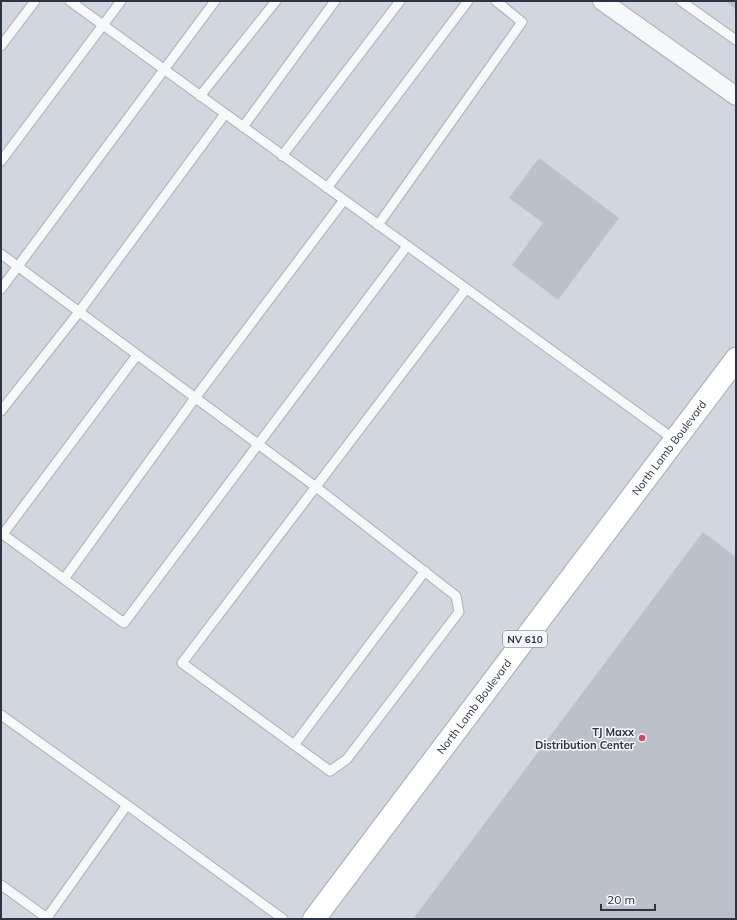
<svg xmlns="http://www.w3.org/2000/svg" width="737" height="920" font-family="Mulish,sans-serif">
	<rect width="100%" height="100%" fill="#e4e7ec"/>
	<path fill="#d2d6de" d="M1,1H736V919H1Z"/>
	<path fill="#bbc0ca" d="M725,1H736V9Z
		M539,158L619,218L558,300L512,265L543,223L509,198Z
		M703,532L736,557V919H413Z"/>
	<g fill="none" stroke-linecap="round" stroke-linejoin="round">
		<defs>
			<path id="service" d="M70,1L675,440
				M681,1L736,40
				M1,46L35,1
				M200,96L276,1
				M243,127L335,1
				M282,156L400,1
				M1,161L121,1
				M327,188L468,1
				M378,225L522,22L496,1
				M1,254L316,487L456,596L459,612L347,759L330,771L182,663L466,289
				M1,289L215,1
				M1,411L79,312L225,114
				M1,533L124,623L407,246
				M3,534L137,355
				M64,579L195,398L344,200
				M1,715L127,805
				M294,745L425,571
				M1,885L47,918
				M46,919L127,805L283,919"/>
			<path id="minor" d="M602,1L736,96"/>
			<g id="primary">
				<path id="s1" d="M314,919L736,359"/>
			</g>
		</defs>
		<use href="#service" stroke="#a9aeb7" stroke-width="11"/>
		<use href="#minor" stroke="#a9aeb7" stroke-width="20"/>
		<use href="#primary" stroke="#a3abb8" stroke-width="24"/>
		<use href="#service" stroke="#f7f8fa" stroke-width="9"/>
		<use href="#minor" stroke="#f7f8fa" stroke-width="18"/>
		<use href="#primary" stroke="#fff" stroke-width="22"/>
	</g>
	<circle fill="#d1495b" stroke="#f4f6f9" stroke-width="1.5" cx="642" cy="738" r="4"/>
	<g text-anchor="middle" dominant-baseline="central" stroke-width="3" stroke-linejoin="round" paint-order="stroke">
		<rect fill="#f4f6f9" stroke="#676e7b" stroke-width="1" x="503" y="631" width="44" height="16" rx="3"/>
		<g font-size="10" font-weight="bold" fill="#2b3445">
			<text x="525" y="639">NV 610</text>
		</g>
		<g font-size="11" fill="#2b3445" stroke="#f4f6f9">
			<text stroke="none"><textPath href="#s1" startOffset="590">North Lamb Boulevard</textPath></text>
			<text stroke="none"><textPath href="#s1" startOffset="266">North Lamb Boulevard</textPath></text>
		</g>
		<g font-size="11" font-weight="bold" fill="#2b3445" stroke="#f4f6f9" text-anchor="end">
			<text x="634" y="732">TJ Maxx<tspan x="634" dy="13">Distribution Center</tspan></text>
		</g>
	</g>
	<rect width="737" height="920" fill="none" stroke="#2b3445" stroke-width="4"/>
	<path d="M601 904v6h54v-6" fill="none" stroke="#2b3445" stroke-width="2"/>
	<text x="607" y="904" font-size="12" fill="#2b3445" stroke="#f4f6f9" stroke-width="3" paint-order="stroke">20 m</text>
</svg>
